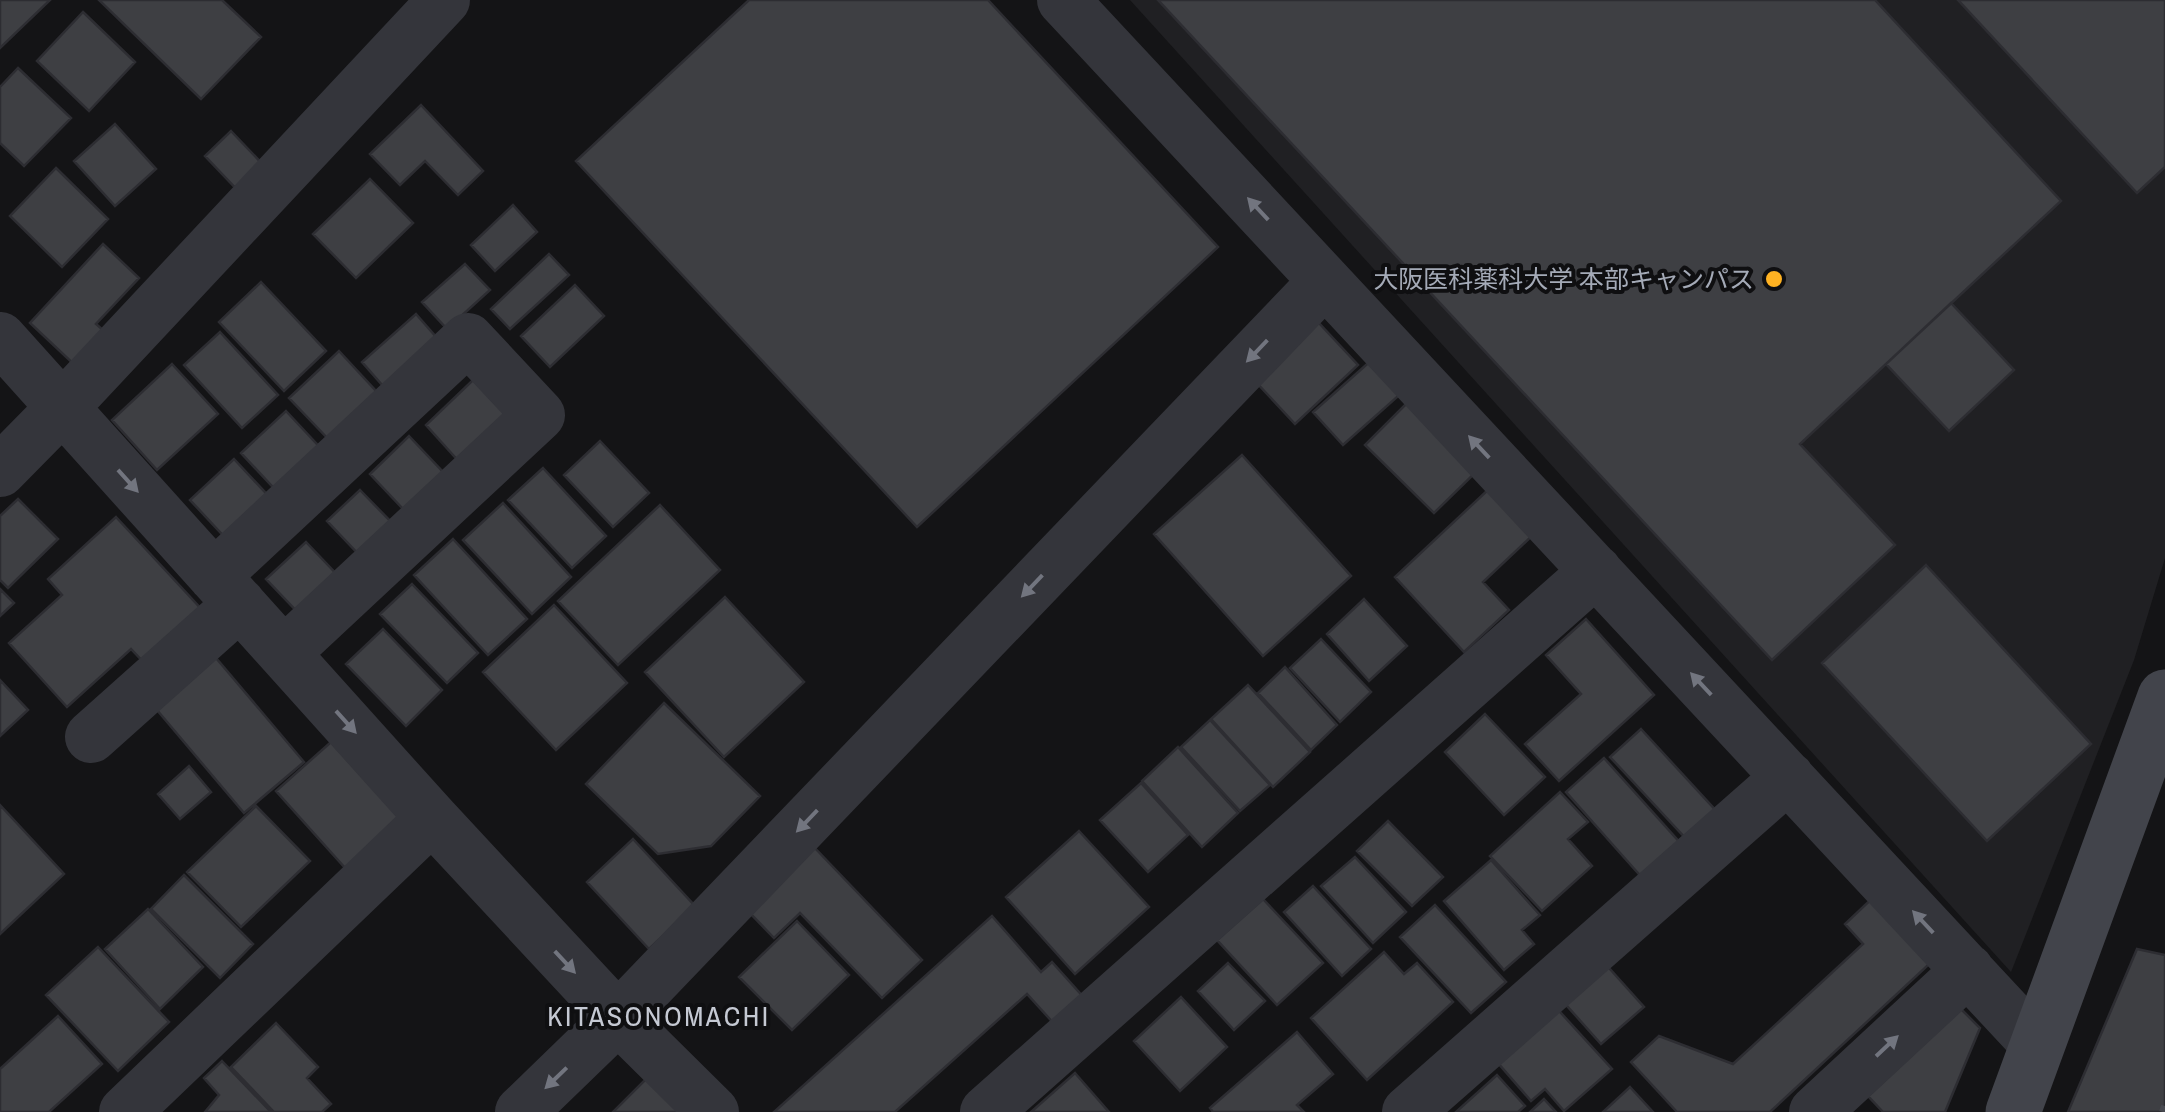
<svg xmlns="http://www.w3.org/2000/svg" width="2165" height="1112" font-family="'Archivo Narrow','Noto Sans JP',sans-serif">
	<rect width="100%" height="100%" fill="#141416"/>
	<path fill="#202023" d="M1130,0H2165V558L2134,660L2011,972Z"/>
	<path fill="#3e3f43" stroke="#2d2d32" stroke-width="2.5" d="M0,0H50L0,48Z
		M99,0H222L261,37L201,99Z
		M749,0H988L1218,247L917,527L576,161Z
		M1158,0H1875L2061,201L1800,444L1895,545L1772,660Z
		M1958,0H2165V167L2137,193Z
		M83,12L135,62L89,111L37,61Z
		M18,68L71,118L24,166L0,143V87Z
		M421,105L483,171L458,195L425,161L400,185L370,154Z
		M115,124L156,169L115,206L74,161Z
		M231,131L271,173L244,197L205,156Z
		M56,168L108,219L62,267L10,216Z
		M370,179L413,223L356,278L313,234Z
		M513,205L537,232L495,271L471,245Z
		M103,244L139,278L96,324L111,337L80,370L30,323Z
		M549,254L569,275L510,329L491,309Z
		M465,264L490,290L447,329L422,302Z
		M261,282L326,351L284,391L219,322Z
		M575,285L604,316L550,367L521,336Z
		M1951,303L2014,370L1949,431L1886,364Z
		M416,314L444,346L390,394L362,362Z
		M1318,322L1358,365L1295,424L1255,381Z
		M220,332L278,395L242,428L184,365Z
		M339,351L377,392L332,443L289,398Z
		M1375,357L1405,390L1343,445L1313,412Z
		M172,364L218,414L157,470L112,420Z
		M473,380L510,419L462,465L426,425Z
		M1408,402L1477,471L1434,513L1365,445Z
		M286,411L328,456L283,498L241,453Z
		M409,436L444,473L404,510L370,474Z
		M600,441L649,493L613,527L564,475Z
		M1242,455L1351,576L1263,656L1154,534Z
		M234,459L276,504L232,545L190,500Z
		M543,468L606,536L572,568L508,500Z
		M1490,488L1534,534L1483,582L1509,610L1464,652L1395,577Z
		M360,490L397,528L364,560L327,521Z
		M18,499L58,539L8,588L0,580V516Z
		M503,503L571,577L532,614L463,540Z
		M660,505L720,570L618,665L558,601Z
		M116,517L205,613L148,667L131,649L67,707L9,643L62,595L48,579Z
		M453,539L527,619L488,655L414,575Z
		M306,542L344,582L305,620L266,579Z
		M1926,565L2091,744L1987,841L1822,663Z
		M412,584L478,653L447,683L380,614Z
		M0,589L14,603L0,616Z
		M725,597L804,682L724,757L645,672Z
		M1364,599L1407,646L1369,681L1327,634Z
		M554,605L627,683L556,750L483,672Z
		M1586,619L1654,695L1559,781L1525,744L1581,694L1546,655Z
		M383,629L442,690L406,726L346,664Z
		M1321,639L1371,692L1340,722L1290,668Z
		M211,652L304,762L244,813L151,703Z
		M1285,667L1337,725L1311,750L1258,693Z
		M0,680L28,710L0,736Z
		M1248,685L1310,752L1273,787L1211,719Z
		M664,703L760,796L711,846L658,854L586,784Z
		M1485,714L1545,777L1504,815L1445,752Z
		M1210,720L1270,785L1240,811L1181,747Z
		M1641,729L1720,815L1689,842L1610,757Z
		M331,742L402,820L346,869L276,791Z
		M1178,747L1238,813L1202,847L1142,781Z
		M1604,758L1683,846L1645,881L1566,792Z
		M189,766L211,792L180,819L158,794Z
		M1141,783L1188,835L1148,872L1100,820Z
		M1560,792L1588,822L1568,839L1592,866L1542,911L1490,856Z
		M0,805L64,874L0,934Z
		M256,806L310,861L241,927L187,872Z
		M1388,821L1443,877L1412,906L1357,851Z
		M1079,831L1149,907L1075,974L1006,897Z
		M633,839L695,906L649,949L587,882Z
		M812,845L922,960L882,998L800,913L774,938L745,908Z
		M1355,857L1406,912L1373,943L1321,886Z
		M1491,860L1540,915L1522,930L1534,944L1504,970L1444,901Z
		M184,875L253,944L220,978L151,909Z
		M1313,886L1371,949L1342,976L1284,912Z
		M1881,890L1940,954L1770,1112H1677L1631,1062L1659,1036L1733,1064L1863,944L1845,924Z
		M1263,899L1323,963L1277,1005L1217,940Z
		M1435,905L1506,982L1471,1013L1400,937Z
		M148,909L203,967L160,1009L105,949Z
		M992,916L1041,972L1052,962L1086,1000L1057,1027L1027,994L895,1112H774Z
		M797,921L849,975L792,1030L739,977Z
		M98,947L169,1022L118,1071L46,995Z
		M2137,949L2165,955V1112H2068Z
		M1384,952L1404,974L1417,963L1453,1002L1367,1080L1311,1018Z
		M1601,959L1644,1007L1601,1044L1559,997Z
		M1228,963L1265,1001L1234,1030L1198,991Z
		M1181,997L1227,1047L1180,1091L1134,1041Z
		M1551,1002L1612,1069L1564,1111L1545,1089L1531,1101L1491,1055Z
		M1961,1009L1980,1028L1945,1112H1883L1868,1096Z
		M58,1016L102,1064L49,1112H0V1069Z
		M276,1023L318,1067L307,1078L331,1104L322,1112H274L231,1067Z
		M1297,1032L1333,1074L1297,1105L1304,1112H1213L1210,1108Z
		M222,1061L271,1112H205L219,1095L204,1078Z
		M1075,1073L1109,1112H1031Z
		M1497,1075L1525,1106L1518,1112H1456Z
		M648,1077L683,1112H613Z
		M1630,1087L1653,1112H1603Z
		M1544,1099L1556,1112H1530Z"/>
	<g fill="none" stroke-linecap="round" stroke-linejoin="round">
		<path stroke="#34353b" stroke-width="52" d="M1063,0L2037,1045
			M0,338L432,818L618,1018L713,1112
			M0,471L62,408L444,0
			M214,576L468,339L539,415L284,653
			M91,737L240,604
			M125,1112L432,818
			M521,1112L618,1018L1325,281
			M986,1112L1596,571
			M1408,1112L1788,777
			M1815,1112L1968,970"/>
		<path stroke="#42444b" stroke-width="55" d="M2013,1112L2165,697"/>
		<path stroke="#474950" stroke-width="8" stroke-dasharray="12 10" stroke-linecap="butt" d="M2163,1112L2165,1106"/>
	</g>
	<defs><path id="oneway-solid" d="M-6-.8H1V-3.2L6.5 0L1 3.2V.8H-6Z" transform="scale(2.5)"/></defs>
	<g fill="#72757f">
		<use href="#oneway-solid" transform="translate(1258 209) rotate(-133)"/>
		<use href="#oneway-solid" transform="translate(1257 351) rotate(134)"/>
		<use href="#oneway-solid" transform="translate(1479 447) rotate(-133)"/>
		<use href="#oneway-solid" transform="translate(128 481) rotate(48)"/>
		<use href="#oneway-solid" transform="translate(1032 586) rotate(134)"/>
		<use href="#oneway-solid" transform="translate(1701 684) rotate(-133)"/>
		<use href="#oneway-solid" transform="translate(346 722) rotate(48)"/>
		<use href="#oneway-solid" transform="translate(807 821) rotate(134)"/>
		<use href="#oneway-solid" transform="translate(1923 922) rotate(-133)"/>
		<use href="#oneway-solid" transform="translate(565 962) rotate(47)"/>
		<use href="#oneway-solid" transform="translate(1887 1046) rotate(-43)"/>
		<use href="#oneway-solid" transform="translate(556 1078) rotate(136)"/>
	</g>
	<circle fill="#ffb222" stroke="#0f0f11" stroke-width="4" cx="1774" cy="279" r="10"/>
	<g text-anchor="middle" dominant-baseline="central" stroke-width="8" stroke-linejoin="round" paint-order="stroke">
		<g font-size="25" fill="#a4aab7" stroke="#0f0f11" text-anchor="end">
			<text x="1754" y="279">大阪医科薬科大学 本部キャンパス</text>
		</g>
		<g font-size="28" letter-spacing="2.5" fill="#c5c9d3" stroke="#0f0f11">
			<text x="659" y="1016">KITASONOMACHI</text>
		</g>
	</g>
</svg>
